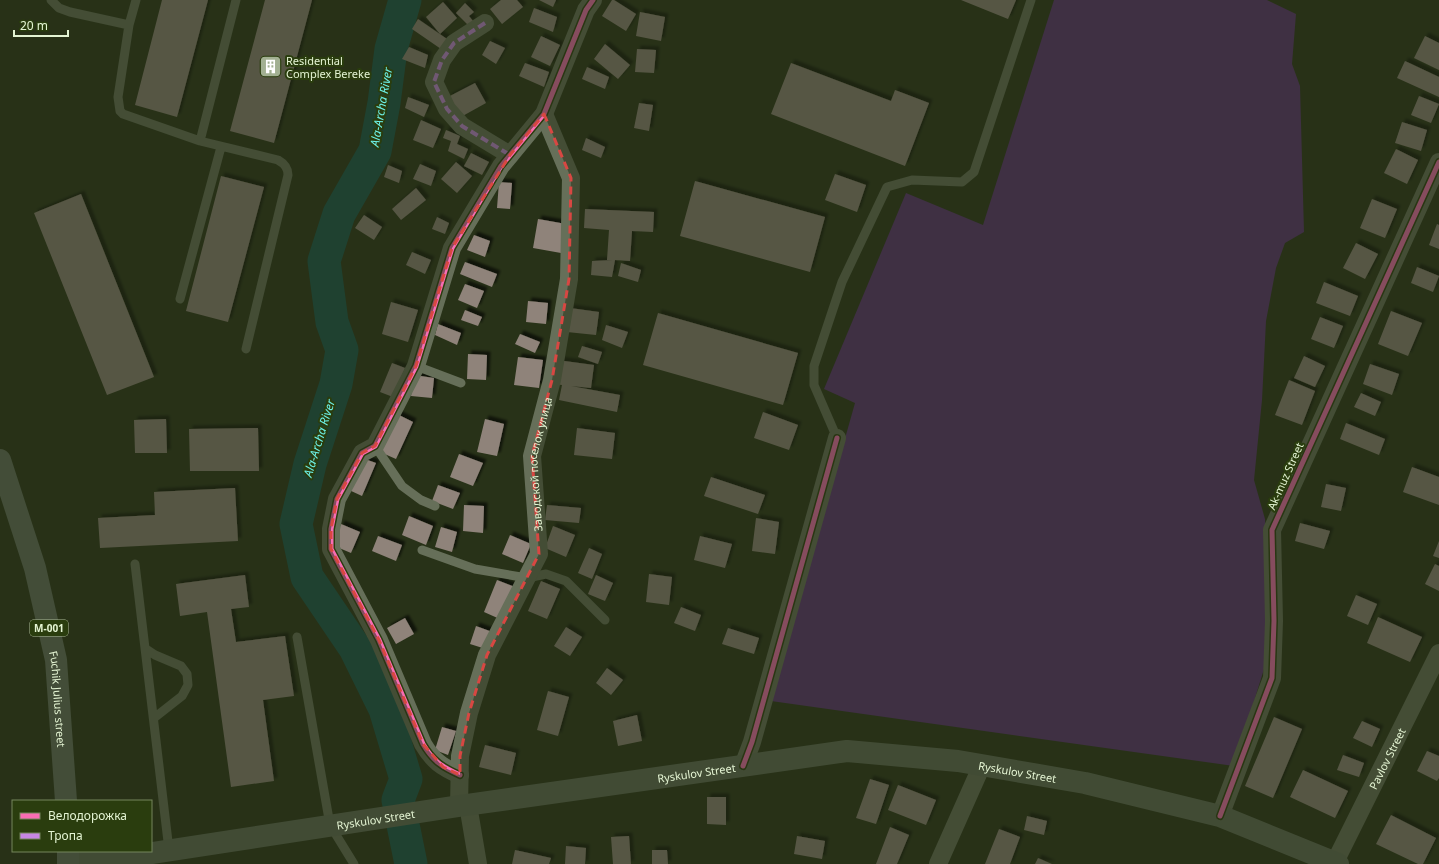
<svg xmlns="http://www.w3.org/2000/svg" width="1439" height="864" font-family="'Noto Sans',sans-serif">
	<defs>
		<filter id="shadow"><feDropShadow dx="3.5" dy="-3.5" stdDeviation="1" flood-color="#0009"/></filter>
	</defs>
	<rect width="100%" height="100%" fill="#283218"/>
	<path fill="#5b2f78" d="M1054,0H1267L1296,14L1292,64L1300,86L1304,232L1285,243L1276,268L1266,321L1262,400L1254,480L1265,519L1269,582L1264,669L1234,766L771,701L855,403L824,389L906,193L983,225Z"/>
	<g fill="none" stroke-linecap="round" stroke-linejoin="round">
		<path stroke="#15554f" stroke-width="33" d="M405,0L391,49L384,103L375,151L339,214L324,261L332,322L342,350L336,384L310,464L296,524L307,577L355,648L385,709L406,779L398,800L411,864"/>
	</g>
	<path fill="#8f837a" filter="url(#shadow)" d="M162,0H208L177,117L135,105Z
		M265,0H312L274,143L230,131Z
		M501,0H517L523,7L502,24L490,9Z
		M539,0H556L553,7Z
		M612,0H614L636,14L626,31L602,16Z
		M961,0H1016L1008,19Z
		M443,2L457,18L440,34L426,17Z
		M465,3L474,12L469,16L473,21L468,25L456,13Z
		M534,8L557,17L553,32L529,22Z
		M640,12L665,17L661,41L636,36Z
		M418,19L447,39L441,49L412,29Z
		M541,36L560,45L550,66L531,57Z
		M1425,36L1439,43V70L1414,58Z
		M490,41L505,48L496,64L482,55Z
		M605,44L630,65L618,79L594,59Z
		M409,47L428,55L425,68L402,59Z
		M637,49L656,50L654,73L635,72Z
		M1405,61L1439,77V97L1397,78Z
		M525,63L549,72L544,87L519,76Z
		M791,63L891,101L895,90L929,103L905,166L771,114Z
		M587,67L609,77L605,89L582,79Z
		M475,83L486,103L459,118L448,97Z
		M1419,96L1439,104L1431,123L1411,115Z
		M408,97L429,105L424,117L405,108Z
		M639,103L653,105L649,131L634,128Z
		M421,120L441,129L433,148L413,140Z
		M1402,122L1427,130L1421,151L1395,143Z
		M446,130L460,136L457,144L468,149L464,159L448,151L451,141L443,138Z
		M586,138L605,147L601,158L582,150Z
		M1396,149L1418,160L1407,184L1384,173Z
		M471,153L489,162L482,175L464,166Z
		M456,162L472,176L457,193L441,179Z
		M420,164L436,171L431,186L413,179Z
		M388,165L402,171L399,183L384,177Z
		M835,174L866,185L857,212L825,200Z
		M221,176L264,187L228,322L186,311Z
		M695,181L825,217L810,272L680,236Z
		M499,182L512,183L510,209L497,208Z
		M416,188L426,200L401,220L392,209Z
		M81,194L154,377L107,395L34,213Z
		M1372,199L1397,209L1385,238L1360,228Z
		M585,209L654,212L653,232L632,231L630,261L615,260L612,277L591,275L592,261L613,260H607L609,230L584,228Z
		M364,215L382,227L374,240L355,228Z
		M437,217L449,223L445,234L432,229Z
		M538,219L566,224L561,253L533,248Z
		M1437,224L1439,225V249L1429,245Z
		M474,235L490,241L485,257L467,250Z
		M1356,243L1378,254L1365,279L1343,268Z
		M412,252L431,260L425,274L406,265Z
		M465,262L497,274L492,287L460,274Z
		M621,263L641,270L638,282L618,276Z
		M1417,267L1439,276L1433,292L1411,283Z
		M1324,282L1358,296L1350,316L1316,303Z
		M465,284L484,291L477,308L458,300Z
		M528,301L548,303L546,324L526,322Z
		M391,302L418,310L408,342L382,334Z
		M570,308L599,312L596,335L567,332Z
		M465,310L482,317L478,326L461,320Z
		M1391,311L1422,323L1408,356L1378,344Z
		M658,313L798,353L783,405L643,365Z
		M1320,317L1343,326L1334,348L1311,339Z
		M438,324L461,333L457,345L435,335Z
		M606,325L628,332L622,348L602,340Z
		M520,334L540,342L535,353L515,344Z
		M582,346L602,352L598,364L578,357Z
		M468,354L487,355L486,380L467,379Z
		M1304,356L1325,366L1315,387L1294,378Z
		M518,357L543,360L539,388L514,385Z
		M557,360L594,365L591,388L571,386L620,395L617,412L559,400L562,385L554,384Z
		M392,363L405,368L393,397L380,392Z
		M1370,364L1399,374L1392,395L1363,384Z
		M414,375L434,378L432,398L411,396Z
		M1289,380L1315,391L1302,425L1275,415Z
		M1361,393L1381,402L1375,416L1354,407Z
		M763,412L798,425L789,450L754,438Z
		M397,414L413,422L396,459L380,452Z
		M166,419L167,453H135L134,420Z
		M485,419L504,424L497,456L477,452Z
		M1346,423L1385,439L1379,455L1340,439Z
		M258,428L259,471H190L189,429Z
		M577,428L615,433L612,459L574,455Z
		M459,454L483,463L473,486L450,477Z
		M362,458L376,463L362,496L349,490Z
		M1412,467L1439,477V505L1403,492Z
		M711,477L765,495L758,514L704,496Z
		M1326,484L1346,488L1341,511L1321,507Z
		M438,485L460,493L453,509L432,501Z
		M235,488L238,541L100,548L98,518L155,515L154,492Z
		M464,505L484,506L483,533L463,531Z
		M547,505L581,508L579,523L545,520Z
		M409,516L433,526L426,545L402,535Z
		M756,518L779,522L775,554L752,551Z
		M1300,523L1330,531L1324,549L1295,541Z
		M341,524L360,532L351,553L332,545Z
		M553,526L575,535L566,557L545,548Z
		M441,527L457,532L452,552L435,547Z
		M510,535L531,544L523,563L502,554Z
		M378,536L402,545L396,561L372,551Z
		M700,536L732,544L725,568L694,560Z
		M1439,541V558L1433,556Z
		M589,548L602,554L592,579L578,573Z
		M1435,564L1439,566V591L1425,584Z
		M649,574L672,577L669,605L646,602Z
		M245,575L249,607L231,609L236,642L285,636L294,696L263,700L274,781L231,787L207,612L180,616L176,584Z
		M596,575L613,583L605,601L588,594Z
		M497,580L515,587L502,620L484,612Z
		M541,581L560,589L547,619L528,611Z
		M1356,595L1377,604L1368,625L1347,616Z
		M681,607L701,615L695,631L674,623Z
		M1378,617L1422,637L1410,662L1367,643Z
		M405,618L414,634L396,644L387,628Z
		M476,626L495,633L489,650L470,644Z
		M566,627L582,637L570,656L554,646Z
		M728,628L759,638L754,654L722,644Z
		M607,668L623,680L611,695L596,683Z
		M548,691L569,697L558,736L537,730Z
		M637,715L642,741L618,746L613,721Z
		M1274,717L1302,729L1273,798L1245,786Z
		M1362,721L1380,729L1372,747L1353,738Z
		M442,727L456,731L448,755L435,750Z
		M485,745L516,753L511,775L479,767Z
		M1427,751L1439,756V778L1437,781L1417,771Z
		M1343,755L1364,763L1359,777L1337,770Z
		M1303,770L1348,791L1335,818L1290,797Z
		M870,779L889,785L876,824L856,818Z
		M898,785L936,800L926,825L888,810Z
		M707,797H726V825L707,824Z
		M1391,815L1436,838L1423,864H1418L1376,844Z
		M1027,816L1047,821L1044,835L1024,830Z
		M890,827L909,835L897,864H876Z
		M999,829L1020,837L1010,864H985Z
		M629,836L631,864H613L611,837Z
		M797,836L825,841L822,859L794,854Z
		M566,846L586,848L585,864H565Z
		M515,850L551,858L549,864H512Z
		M652,850H667L668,864H652Z
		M1038,858L1052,864H1035Z"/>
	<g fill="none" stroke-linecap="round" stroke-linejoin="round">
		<path stroke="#666f59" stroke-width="9" d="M51,0L59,8L70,12L129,25L118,97L120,111L123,114L200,141L278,160C285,164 288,168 288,175L246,349
			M129,25L136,0
			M200,141L236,0
			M180,299L221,147
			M416,366L461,383
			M837,438L814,385V366L842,282L887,187L912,180L962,182L974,172L1031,0
			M375,446L402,486L421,500L435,506
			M422,550L475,569L527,578L546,574L566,581L605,620
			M135,564L169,850
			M297,637L330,825L354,864
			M146,649L155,655L181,666L187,674L188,685L182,696L154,718"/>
		<g stroke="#666f59" stroke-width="18">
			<path d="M485,23L454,43L442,60L434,82L447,109L462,126L510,155"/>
			<path d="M743,766L752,742L837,438"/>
			<path d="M460,775C442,767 433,761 423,744L379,640L331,549V529L337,499L362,453L375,446L416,366L452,248L501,166L544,114L586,10L593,0"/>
			<path d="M468,805L478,864"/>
			<path id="s1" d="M459,806L460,756L469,713L487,655L539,554L532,456L552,380L569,279L571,178L544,114"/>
			<path d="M1220,816L1272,678L1274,621L1272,530L1439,162"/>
			<path d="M938,864L982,765"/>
			<path id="s2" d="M1334,864L1439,653"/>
		</g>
		<path stroke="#616b58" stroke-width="22" id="s3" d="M68,864L113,859L459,806L847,751L958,761L1085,783L1220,816L1338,864"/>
		<g stroke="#646f5f" stroke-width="22">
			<path id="s4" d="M0,460L35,568L56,660L66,801"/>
			<path d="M68,851V864"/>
		</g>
		<path stroke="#c787e3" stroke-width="4" stroke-dasharray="8 4" stroke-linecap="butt" d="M485,23L454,43L442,60L434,82L447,109L462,126L510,155"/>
		<defs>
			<path id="cycleway" d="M743,766L752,742L837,438
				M460,775C442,767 433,761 423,744L379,640L331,549V529L337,499L362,453L375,446L416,366L452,248L501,166L544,114L586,10L593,0
				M1220,816L1272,678L1274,621L1272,530L1439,162"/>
		</defs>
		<use href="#cycleway" stroke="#2a3d0e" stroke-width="8"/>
		<use href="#cycleway" stroke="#f96db3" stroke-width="5"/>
	</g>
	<path d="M0 0H1439V864H0ZM544,114L571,178L569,279L552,380L532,456L539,554L487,655L469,713L460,756V775L443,767L423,744L379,640L331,549V529L337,499L362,453L375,446L416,366L452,248L510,155Z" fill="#283218" fill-opacity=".55" fill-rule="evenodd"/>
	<path fill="none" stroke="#d84742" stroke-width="3" stroke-dasharray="8 5" stroke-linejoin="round" d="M544,114L571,178L569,279L552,380L532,456L539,554L487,655L469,713L460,756V775L443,767L423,744L379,640L331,549V529L337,499L362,453L375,446L416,366L452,248L510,155Z"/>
	<defs>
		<symbol id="building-square" viewBox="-11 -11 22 22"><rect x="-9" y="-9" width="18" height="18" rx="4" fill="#a2b092" stroke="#2a3d0e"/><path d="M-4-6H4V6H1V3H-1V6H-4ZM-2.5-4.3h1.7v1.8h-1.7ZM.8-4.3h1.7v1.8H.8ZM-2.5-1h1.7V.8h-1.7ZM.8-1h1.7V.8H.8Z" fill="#fff"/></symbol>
	</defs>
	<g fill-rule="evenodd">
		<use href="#building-square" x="258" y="54" width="25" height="25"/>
	</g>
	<g text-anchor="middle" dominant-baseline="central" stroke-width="4" stroke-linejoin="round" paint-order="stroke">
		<rect fill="#2a3d0e" stroke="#acbd98" stroke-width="1" x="30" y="620" width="38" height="16" rx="3"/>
		<g font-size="10" font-weight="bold" fill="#e4f4d3">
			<text x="49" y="628">М-001</text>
		</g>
		<g font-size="11" fill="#e4f4d3" stroke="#2a3d0e" text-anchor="start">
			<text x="286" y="60">Residential<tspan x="286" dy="13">Complex Bereke</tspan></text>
		</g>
		<g font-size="11" fill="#e4f4d3" stroke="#2a3d0e">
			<text stroke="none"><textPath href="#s1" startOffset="359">Заводской поселок улица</textPath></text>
			<text transform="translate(1285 476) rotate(-66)">Ak-muz Street</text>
			<text stroke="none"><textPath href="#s4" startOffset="247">Fuchik Julius street</textPath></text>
			<text stroke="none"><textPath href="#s2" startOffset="118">Pavlov Street</textPath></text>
			<text stroke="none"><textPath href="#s3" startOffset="959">Ryskulov Street</textPath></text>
			<text stroke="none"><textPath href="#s3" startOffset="635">Ryskulov Street</textPath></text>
			<text stroke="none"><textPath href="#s3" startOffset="311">Ryskulov Street</textPath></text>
		</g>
		<g font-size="12" font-style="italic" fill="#6df1e7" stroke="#2a3d0e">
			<text transform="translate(381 107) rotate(-80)">Ala-Archa River</text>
			<text transform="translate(319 438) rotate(-73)">Ala-Archa River</text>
		</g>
	</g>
	<rect x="12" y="800" width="140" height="52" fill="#2a3d0e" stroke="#74865d"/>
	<rect x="20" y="813" width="20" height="6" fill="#f96db3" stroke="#74865d"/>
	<text x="48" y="820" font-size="12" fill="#e4f4d3">Велодорожка</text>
	<rect x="20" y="833" width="20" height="6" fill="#c787e3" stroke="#74865d"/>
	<text x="48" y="840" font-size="12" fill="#e4f4d3">Тропа</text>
	<path d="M14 30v6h54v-6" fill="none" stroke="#e4f4d3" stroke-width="2"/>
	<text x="20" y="30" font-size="12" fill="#e4f4d3" stroke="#2a3d0e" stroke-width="3" paint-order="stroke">20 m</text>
</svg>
